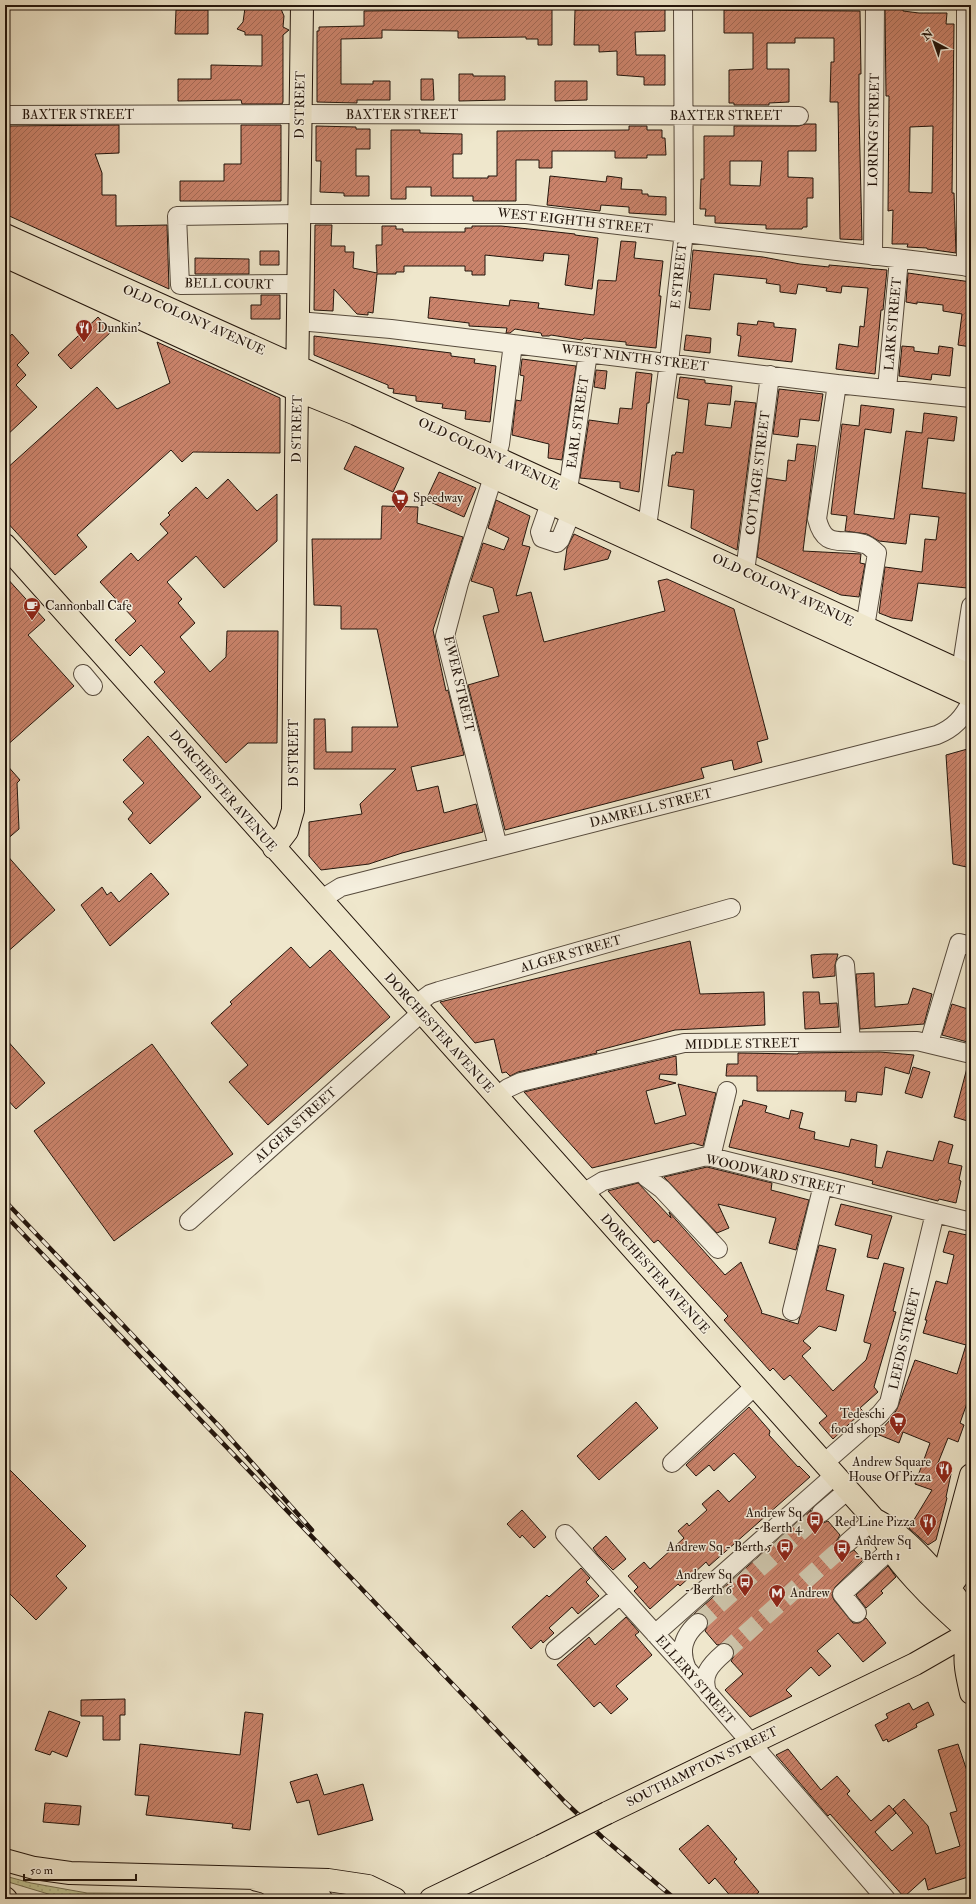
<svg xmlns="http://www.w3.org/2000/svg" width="976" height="1904" font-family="'IM FELL Double Pica',serif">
	<defs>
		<pattern id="grass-dots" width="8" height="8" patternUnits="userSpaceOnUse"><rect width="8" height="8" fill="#c1c392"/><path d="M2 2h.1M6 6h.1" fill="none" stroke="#a6a77d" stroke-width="1.8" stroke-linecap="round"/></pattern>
		<pattern id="building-hatch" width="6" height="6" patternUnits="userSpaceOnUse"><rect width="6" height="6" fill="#ca836b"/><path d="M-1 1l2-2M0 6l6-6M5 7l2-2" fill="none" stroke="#a46a56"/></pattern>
	</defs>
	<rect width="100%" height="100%" fill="#efe7cc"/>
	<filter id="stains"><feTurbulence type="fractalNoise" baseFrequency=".005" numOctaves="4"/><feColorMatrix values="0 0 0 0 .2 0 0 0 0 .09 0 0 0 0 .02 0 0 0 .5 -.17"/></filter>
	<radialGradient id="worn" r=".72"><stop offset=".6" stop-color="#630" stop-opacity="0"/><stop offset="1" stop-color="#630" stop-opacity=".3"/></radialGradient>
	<path fill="url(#grass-dots)" stroke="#726c4f" d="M5,1876L31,1883L87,1893L257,1894L269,1899H65L5,1881Z"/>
	<path fill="url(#building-hatch)" stroke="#23150c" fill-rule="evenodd" d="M245,8L281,9L284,16L283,27L289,30L283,35V102L282,104H242L241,100L178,101V79H211V65L262,66V35H245V32L237,29L243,22Z
		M665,8V31L635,32L636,55H665V85H644V77L617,75V51L599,52V45H574L575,10Z
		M552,9V45H538V39H526V37L458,38V31L382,30V38L341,39V84H373V81H390V100H357V103L317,102V31H319V27L364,26V11Z
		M885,9H903V11L919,13H947L946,24H954L952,193H954L956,253L927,249V248L907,247L908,244H892L893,210L888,211L889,96H886ZM933,126L932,193L909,192L910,127Z
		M176,10H208V34H175Z
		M724,10L860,11L861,74H859V112L862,240L840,239L838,102H830L831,62H834V38H795V43H767V69H789V102L769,103V105H734V103H729V70L753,69V33H724Z
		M459,74H473V76H505V100L459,101Z
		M421,79H433L434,100H421Z
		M555,81H587V100L555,101Z
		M805,124H816V151H788V177L813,178V198H807V227H803L802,229H766V225L715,223V216H705L706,209H700L701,179H704V136H734V126H799ZM730,161H762L760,186L730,185Z
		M119,125V153L95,154L102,173V195H116V226L167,225L169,289L5,214V126Z
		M241,125H281V201H180V181H224V164H241Z
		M316,126L356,127V129H370V149H356V176H369V196H344V193L320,192L321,161H316Z
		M629,126H647V130H662V138H665L666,155H647V158H615V151H552V168H539V160H516V201H473V196H431V187H406V199H391V130H420V133L462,134V154H453V178H488V176H497V131L629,130Z
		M550,176L606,182L607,176L622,178L621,189L642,190V194H648V196L666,197V215L629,213V207L601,205L600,211L547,205Z
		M315,225H332L331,246H345V252H354L353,268L377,273L376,245H382V226H396V229H403V232H465V228H472V226H501L575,234V235L598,238L592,289L565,285L569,255L544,253L543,261L485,255V275H472V271H465V266H404V272H396V274H377L373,313L368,312V315L357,314L334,289L333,311L314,310Z
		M621,241L636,242L634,258L663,261L659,296H661L656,348L626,345V342L584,338L582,340L551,335L549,336H542L541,333L527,331L515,329L510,333H506L507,328L469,326V323L428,318L430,297L509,306L510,300L539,303L538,308L594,315L598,280L616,281Z
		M693,250L763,257L800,264L829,267V265L887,270L883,310H881L875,374L836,369L839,344L858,347L860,326L864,327L868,288L842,286L841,293L826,291L827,288L798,284L796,294L780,292V285L766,283L767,279L714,274L710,310L689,308L691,292H689Z
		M260,251H279V265H260Z
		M195,258L249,259V274H195Z
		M908,273L971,282V347L958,345L962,314L943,311V305L917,302V304L906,302Z
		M261,295H280V319H251V305H261Z
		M98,317L111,332L71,369L58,355Z
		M758,321L774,323V327L796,329L792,362L738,356L741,336L737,335L738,323L757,325Z
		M12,334L29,353L17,365L26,375L16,385L37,407L5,437V341Z
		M686,335L711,338L710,353L684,350Z
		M314,336L451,353V356L475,359L474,363L496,366L490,422L465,419L466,411L442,408L443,404L416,401V396L393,393L394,389L388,388V385L314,355Z
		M157,342L280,398V453L193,452L182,462L171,450L77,535L87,547L55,575L5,520V470L97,387L117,409L170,383Z
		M902,346L914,347V351L938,354L939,346L953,348L950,376L932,374L931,380L899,376Z
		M522,359L576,366L562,460L548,458L549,444L512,435L516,400L521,401L524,376L520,375Z
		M596,370L607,371L605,389L594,387Z
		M636,372L652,374L649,403H647L639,492L620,488V482L580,478L589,420L618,424L620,408L632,409Z
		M680,377L705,380V383L732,386L730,405L708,403L705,425L731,428L735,401L756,403L737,550L691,528L694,490L668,486L672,455H675L676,452L683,453L689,400L677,398Z
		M779,389L823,394L819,421L800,419L798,437L773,434Z
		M861,405L894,409L891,433L865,429L854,514L894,519L906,431L922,433L924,413L957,417L954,441L928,438L922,488L971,494V552L967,588L918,583L912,621L892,618L879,613L885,567L922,572L925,539L936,540L939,517L910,514L906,544L879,541L867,534L845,531L847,516L831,514L842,424L859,426Z
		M797,444L816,446L803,551L861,554L860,563L865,564L859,597L841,595L757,557L767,478L786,481L788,460L795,461Z
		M355,446L404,468L393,492L344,469Z
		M439,472L476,488L464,517L426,500Z
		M228,479L257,511L277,494V541L224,588L196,556L167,582L182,599L178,603L195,623L180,637L210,672L226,657L227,631H278L277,743H248L226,763L154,682L165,672L141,645L130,656L115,640L136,621L100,582L131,553L138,561L168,533L160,524L170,515L168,513L196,487L207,499Z
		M496,500L530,516L522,545L530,547L516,596L531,592L544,642L665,611L658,581L667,579L734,609L768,739L757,742L762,762L734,770L732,760L701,768L704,778L505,830L468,685L499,676L483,616L499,612L493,588L471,581L483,543L504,550L509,538L488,528Z
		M382,506L418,507L417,523L463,537L433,630L446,691L448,690L464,755L411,767L417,791L438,786L444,813L476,804L483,832L402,853L369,864L321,870L309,856V822L362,814L360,804L396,769H314V719H325L326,752H352V727H398L377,629H341V606L314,605L312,539H381Z
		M574,534L611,551L608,559L564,570L567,548Z
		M5,576L45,620L28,635L74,686L5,747Z
		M148,736L201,797L150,844L128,819L133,813L123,802L144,783L123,760Z
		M971,748V868L953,864L946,755Z
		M5,763L20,780L17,783L19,829L5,841Z
		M5,853L55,910L5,954Z
		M151,873L169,894L110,946L81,905L102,887L107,895L111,892L119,902Z
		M690,941L700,994L764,992L765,1025L675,1030L596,1051L597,1053L518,1072L510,1076L506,1072L502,1073L494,1039L475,1043L440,1002Z
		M291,947L310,968L330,950L390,1017L268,1125L229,1082L248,1065L211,1023L232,1004L230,1002Z
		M824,954H838L835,965V976L813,978L811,955Z
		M874,973L875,1007L908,1004L913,988L932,994L924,1024L860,1029L856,974Z
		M803,992H819L820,1004L837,1003L839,1027L805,1029Z
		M952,1004L971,1010V1043L942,1035Z
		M5,1038L45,1083L16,1109L5,1097Z
		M152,1044L233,1154L114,1241L34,1131Z
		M880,1052L914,1055L909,1074L885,1067L882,1095L857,1092L856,1102L845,1101L846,1091H757V1076H726L727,1064H738V1053L798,1054V1053Z
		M676,1056L677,1075L660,1074L659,1079L676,1083L646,1091L655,1124L686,1115L678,1084L716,1093L703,1146L693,1143L592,1168L524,1092Z
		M913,1067L930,1072L922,1098L905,1093Z
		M967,1068L971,1069V1122L954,1117Z
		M743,1100L767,1106L765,1112L789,1119L791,1110L803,1113L799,1128L815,1132L814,1139L849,1147L851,1139L877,1145L875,1167L882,1168L887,1151L933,1161L939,1141L953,1145L948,1163L962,1166L959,1180L961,1181L956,1203L939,1199L938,1201L872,1184L873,1181L842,1173L729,1147L740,1106H742Z
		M707,1167L772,1183L771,1190L809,1200L796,1250L769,1243L776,1218L718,1204L729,1228L717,1233L664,1177Z
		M638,1183L671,1218L669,1212L725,1275L741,1262L762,1312L761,1313L798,1324L819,1245L836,1249L826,1290L844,1295L836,1331L819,1326L803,1341L811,1348L802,1356L833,1391L866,1360L871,1344L864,1342V1340L884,1263L904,1268L893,1311L896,1312L874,1387L878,1392L860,1408L863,1411L833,1439L819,1423L827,1416L790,1375L784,1380L773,1368L770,1371L724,1320L728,1316L658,1240L654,1243L608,1191Z
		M841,1204L892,1216L878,1259L867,1257L872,1235L835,1225Z
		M949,1231L971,1236V1392L960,1423L964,1425L958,1442L948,1438L936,1468L951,1474L946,1497L947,1498L936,1540L928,1545L909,1528L932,1490L915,1484L930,1443L903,1432L899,1443L877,1434L891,1419L897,1409L915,1360L957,1374L966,1345L923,1333L927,1320H925L936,1281L947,1284L954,1255L943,1252Z
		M636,1402L658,1428L599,1480L577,1456Z
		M749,1407L770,1431L769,1435L798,1467L799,1466L810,1477L709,1566L706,1562L680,1586L678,1584L650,1609L634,1591L638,1587L628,1576L644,1562L650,1569L684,1538L678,1531L687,1523L689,1526L707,1510L702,1504L718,1490L729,1502L756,1477L734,1453L714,1471L709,1465L696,1476L686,1465Z
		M5,1465L86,1546L56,1576L67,1588L36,1620L5,1589Z
		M522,1510L546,1537L534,1548L522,1535L520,1538L507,1524Z
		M811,1510V1515L813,1520L823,1523L828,1521L840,1535L837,1540V1545L839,1550L849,1553L854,1550L863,1560L835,1587L832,1595L834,1600L853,1623H859L866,1618L886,1643L863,1662L838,1633L817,1651L831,1666L819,1676L811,1667L786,1690L792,1696L750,1717L725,1690L743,1674L731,1661L734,1656L732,1646L727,1643L717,1645L705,1631L708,1625L706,1616L700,1613L694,1614Z
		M606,1536L626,1559L613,1570L597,1554L593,1548Z
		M888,1566L896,1577L881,1591L883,1593L866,1608L856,1595Z
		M581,1568L590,1578L586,1582L599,1596L578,1614L572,1607L549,1628L554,1633L543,1643L541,1640L531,1649L512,1627L547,1595L549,1597Z
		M626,1617L639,1632L635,1635L652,1655L616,1686L628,1699L611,1714L600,1702L594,1707L557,1665L589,1637L595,1645Z
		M125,1699V1715H120V1740H103V1716H81V1700Z
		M928,1702L934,1715L916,1724L917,1727L888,1742L887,1739L883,1741L875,1725L888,1718L886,1714L909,1703L913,1710Z
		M49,1711L80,1722L67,1757L52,1751L50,1755L35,1750Z
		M245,1712L263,1714L250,1830L232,1828L233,1824L146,1815L149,1796L135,1795L140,1744L240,1755Z
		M958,1744L971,1783V1876L928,1890L925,1878L904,1897L830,1814L828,1816L776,1755L788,1749L821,1790L837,1776L850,1791L847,1794L871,1821L889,1805L896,1813L875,1832L892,1851L913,1833L893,1809L904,1799L928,1826L936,1854L960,1846L950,1813L957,1811L938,1750Z
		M317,1774L324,1795L363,1784L373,1820L318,1835L309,1800L297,1803L290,1782Z
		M45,1803L81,1806L79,1825L43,1822Z
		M708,1825L737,1859L734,1862L759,1892L751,1899H733L715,1878L709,1884L679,1849Z"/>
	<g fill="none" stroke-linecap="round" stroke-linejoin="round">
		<path stroke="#d0c8af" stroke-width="18" stroke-dasharray="18 9" stroke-linecap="butt" d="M698,1623L821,1513
			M724,1653L847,1543"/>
		<defs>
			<path id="minor" d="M5,115L299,114L799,116
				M873,256L875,5
				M966,267V5
				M298,284L180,285L177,216L299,214H526L971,267
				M298,321L391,329L837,384L971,398
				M837,384L817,519C825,550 840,537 864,544C869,545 873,550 877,553L865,627
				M887,389L899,259
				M496,458L500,444L513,344
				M493,477L459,583L445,636L498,847
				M568,490L588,353
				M550,503L540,532L542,538L557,543L560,540L571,513
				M643,538L647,527L669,362L684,232L683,5
				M745,572L770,375
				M961,671L971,606
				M83,674L93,686
				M320,900L341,887L937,735C954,728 963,718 971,702
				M845,965L851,1042
				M415,1005L430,994L439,991L731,908
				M929,1043L959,943L971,946
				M496,1097L508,1088L521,1082L684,1043L917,1041L971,1054
				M711,1157L727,1091
				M644,1171L646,1177L662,1189L718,1249
				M583,1193L603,1181L707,1156L971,1222
				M189,1221L421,1013
				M792,1311L823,1185
				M672,1463L755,1386
				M824,1463L880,1414L889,1403L935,1213
				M821,1513L848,1490
				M565,1534L687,1669L886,1899
				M847,1543L874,1519
				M857,1613L842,1594L890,1550
				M655,1634L835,1475
				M555,1650L620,1595
				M687,1669C679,1651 683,1636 698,1623
				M708,1694C700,1676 710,1665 724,1653"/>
			<path id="major" d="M5,235L316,375L971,676
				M5,256L297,390L356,414L971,696
				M5,545L874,1519C883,1524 892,1529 899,1536C916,1550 967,1603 970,1623C971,1633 967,1641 966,1650C964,1665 968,1679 971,1693
				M274,848L287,831L293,810L296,468L302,5
				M874,1519C888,1558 939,1606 971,1633
				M939,1593L971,1475
				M943,1595C957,1580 966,1565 971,1545
				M607,1813L915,1664L971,1632
				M5,1860L34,1868L70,1873L328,1880L368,1886L395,1899
				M257,1880C270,1882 278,1889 286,1899
				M292,1880L313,1891L321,1899
				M431,1899L541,1846"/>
			<path id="highway" d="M5,1898L6,1899"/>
		</defs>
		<use href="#minor" stroke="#564a3c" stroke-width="20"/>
		<use href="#major" stroke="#23150c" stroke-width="24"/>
		<use href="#highway" stroke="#23150c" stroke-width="24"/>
		<use href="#minor" stroke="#f5efde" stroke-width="18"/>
		<use href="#major" stroke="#efe7cc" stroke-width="22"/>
		<use href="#highway" stroke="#efe7cc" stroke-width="22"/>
		<defs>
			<path id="rail" d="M5,1201L221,1428L312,1530
				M5,1215L565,1802L602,1837L675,1899"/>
		</defs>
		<use href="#rail" stroke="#23150c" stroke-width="4.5"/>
		<use href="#rail" stroke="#f5efde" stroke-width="3" stroke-dasharray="9" stroke-linecap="butt"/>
		<defs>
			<path id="major-bridge" d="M541,1846L607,1813"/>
		</defs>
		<use href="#major-bridge" stroke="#23150c" stroke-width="24" stroke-linecap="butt"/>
		<use href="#major-bridge" stroke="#efe7cc" stroke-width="22"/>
	</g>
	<defs>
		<symbol id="restaurant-pin" viewBox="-11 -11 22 30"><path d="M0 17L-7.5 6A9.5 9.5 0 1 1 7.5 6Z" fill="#8f2418" stroke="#f5efde"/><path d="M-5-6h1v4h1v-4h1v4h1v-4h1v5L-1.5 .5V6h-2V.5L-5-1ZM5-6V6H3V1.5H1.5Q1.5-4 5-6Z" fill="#fff"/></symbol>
		<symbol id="supermarket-pin" viewBox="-11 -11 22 30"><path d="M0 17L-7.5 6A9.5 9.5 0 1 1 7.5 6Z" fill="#8f2418" stroke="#f5efde"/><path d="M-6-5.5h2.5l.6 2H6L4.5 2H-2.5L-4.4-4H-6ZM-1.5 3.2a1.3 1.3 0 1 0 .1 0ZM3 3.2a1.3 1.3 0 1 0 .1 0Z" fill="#fff"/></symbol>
		<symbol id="cafe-pin" viewBox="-11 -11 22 30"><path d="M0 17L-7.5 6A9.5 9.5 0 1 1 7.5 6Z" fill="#8f2418" stroke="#f5efde"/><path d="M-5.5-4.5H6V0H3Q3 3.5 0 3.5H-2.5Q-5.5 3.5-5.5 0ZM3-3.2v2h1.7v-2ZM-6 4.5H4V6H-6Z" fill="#fff"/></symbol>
		<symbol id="bus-pin" viewBox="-11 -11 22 30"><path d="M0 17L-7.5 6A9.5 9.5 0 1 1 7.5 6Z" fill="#8f2418" stroke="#f5efde"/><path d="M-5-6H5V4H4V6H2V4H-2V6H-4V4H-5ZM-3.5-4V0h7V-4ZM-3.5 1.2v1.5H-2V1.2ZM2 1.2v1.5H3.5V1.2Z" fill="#fff"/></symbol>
		<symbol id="metro-pin" viewBox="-11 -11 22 30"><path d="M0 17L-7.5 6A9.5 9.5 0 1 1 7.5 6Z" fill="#8f2418" stroke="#f5efde"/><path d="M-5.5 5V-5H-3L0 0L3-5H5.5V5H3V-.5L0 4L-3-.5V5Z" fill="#fff"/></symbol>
	</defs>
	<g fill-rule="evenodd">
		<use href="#restaurant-pin" x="74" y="318" width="20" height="27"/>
		<use href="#supermarket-pin" x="390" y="488" width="20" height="27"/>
		<use href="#cafe-pin" x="22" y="596" width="20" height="27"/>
		<use href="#supermarket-pin" x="888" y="1411" width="20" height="27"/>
		<use href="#restaurant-pin" x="934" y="1459" width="20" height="27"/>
		<use href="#bus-pin" x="805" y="1510" width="20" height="27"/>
		<use href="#restaurant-pin" x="918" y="1512" width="20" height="27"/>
		<use href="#bus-pin" x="775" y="1537" width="20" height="27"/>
		<use href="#bus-pin" x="832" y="1538" width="20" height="27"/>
		<use href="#bus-pin" x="735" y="1572" width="20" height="27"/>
		<use href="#metro-pin" x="767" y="1583" width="20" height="27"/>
	</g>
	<g text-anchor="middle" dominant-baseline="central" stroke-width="3" stroke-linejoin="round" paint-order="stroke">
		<g font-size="13" fill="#23150c" stroke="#f5efde">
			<text transform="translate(300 105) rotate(-89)">D STREET</text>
			<text x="78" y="115">BAXTER STREET</text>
			<text x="402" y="115">BAXTER STREET</text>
			<text x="726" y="116">BAXTER STREET</text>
			<text transform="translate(874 130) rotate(-89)">LORING STREET</text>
			<text transform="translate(575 221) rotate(6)">WEST EIGHTH STREET</text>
			<text transform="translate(679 276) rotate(-84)">E STREET</text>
			<text transform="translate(229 284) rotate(1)">BELL COURT</text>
			<text transform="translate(194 320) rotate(24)">OLD COLONY AVENUE</text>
			<text transform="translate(893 324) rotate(-85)">LARK STREET</text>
			<text transform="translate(635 358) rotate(7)">WEST NINTH STREET</text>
			<text transform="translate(578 422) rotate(-82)">EARL STREET</text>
			<text transform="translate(297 429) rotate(-89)">D STREET</text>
			<text transform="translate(489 454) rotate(25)">OLD COLONY AVENUE</text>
			<text transform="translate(758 473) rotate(-83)">COTTAGE STREET</text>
			<text transform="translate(783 590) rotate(25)">OLD COLONY AVENUE</text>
			<text transform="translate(459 684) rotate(77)">EWER STREET</text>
			<text transform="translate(294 753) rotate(-90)">D STREET</text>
			<text transform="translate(223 791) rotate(49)">DORCHESTER AVENUE</text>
			<text transform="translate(651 808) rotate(-14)">DAMRELL STREET</text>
			<text transform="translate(571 954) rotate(-16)">ALGER STREET</text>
			<text transform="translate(439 1033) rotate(48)">DORCHESTER AVENUE</text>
			<text transform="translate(742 1044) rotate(-1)">MIDDLE STREET</text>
			<text transform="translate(296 1125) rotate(-42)">ALGER STREET</text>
			<text transform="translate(775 1175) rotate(13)">WOODWARD STREET</text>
			<text transform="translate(655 1274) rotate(48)">DORCHESTER AVENUE</text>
			<text transform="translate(905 1339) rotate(-77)">LEEDS STREET</text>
			<text transform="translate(695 1680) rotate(49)">ELLERY STREET</text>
			<text transform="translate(702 1767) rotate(-26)">SOUTHAMPTON STREET</text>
		</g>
		<g font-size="13" fill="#23150c" stroke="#f5efde" text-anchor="end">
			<text x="97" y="328" text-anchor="start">Dunkin'</text>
			<text x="413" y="498" text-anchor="start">Speedway</text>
			<text x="45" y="606" text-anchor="start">Cannonball Cafe</text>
			<text x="885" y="1414">Tedeschi<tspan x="885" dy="15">food shops</tspan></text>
			<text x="931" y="1462">Andrew Square<tspan x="931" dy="15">House Of Pizza</tspan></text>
			<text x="802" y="1513">Andrew Sq<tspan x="802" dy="15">- Berth 4</tspan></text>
			<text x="915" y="1522">Red Line Pizza</text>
			<text x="855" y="1541" text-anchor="start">Andrew Sq<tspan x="855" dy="15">- Berth 1</tspan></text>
			<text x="772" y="1547">Andrew Sq - Berth 5</text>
			<text x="732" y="1575">Andrew Sq<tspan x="732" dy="15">- Berth 6</tspan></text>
			<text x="790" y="1593" text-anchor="start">Andrew</text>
		</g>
	</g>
	<rect width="976" height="1904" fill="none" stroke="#efe7cc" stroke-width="20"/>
	<rect x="6" y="6" width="964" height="1892" fill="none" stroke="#23150c" stroke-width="2"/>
	<rect x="10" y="10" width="956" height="1884" fill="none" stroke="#23150c"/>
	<g transform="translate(934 42) rotate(319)" stroke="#f5efde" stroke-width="3" paint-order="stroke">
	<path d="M0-3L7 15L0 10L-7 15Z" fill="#23150c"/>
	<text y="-6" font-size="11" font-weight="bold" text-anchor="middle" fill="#23150c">N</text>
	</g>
	<path d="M24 1874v6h112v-6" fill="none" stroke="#23150c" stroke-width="2"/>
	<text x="30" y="1874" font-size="12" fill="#23150c" stroke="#f5efde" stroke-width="3" paint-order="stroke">50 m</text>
	<rect width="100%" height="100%" filter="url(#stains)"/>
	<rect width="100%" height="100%" fill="url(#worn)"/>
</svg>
